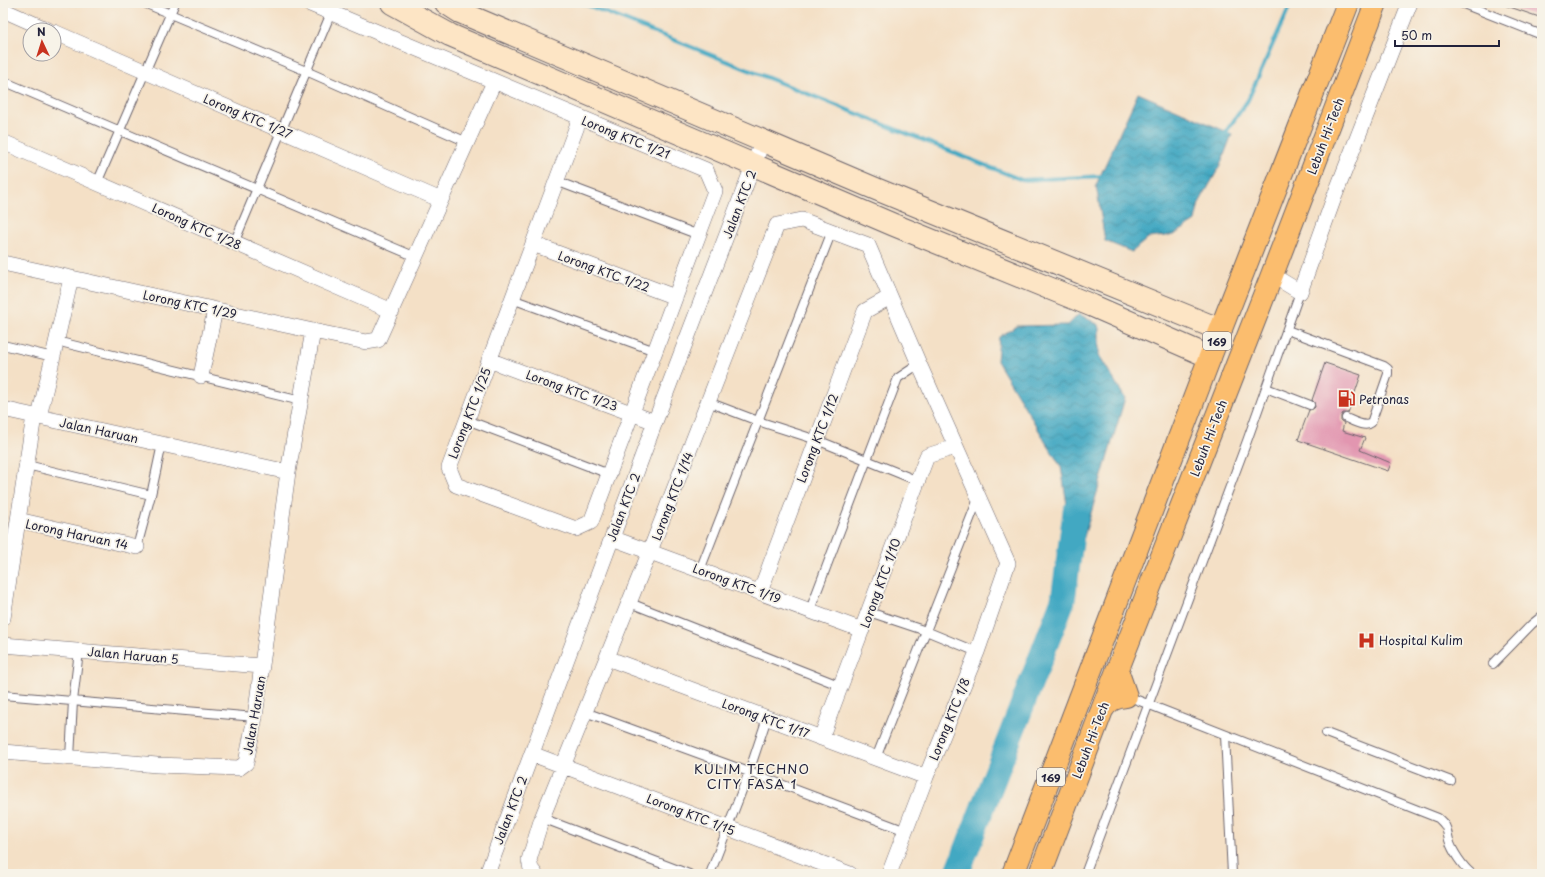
<svg xmlns="http://www.w3.org/2000/svg" width="1545" height="877" font-family="'Playpen Sans',sans-serif">
	<defs>
		<pattern id="water-waves" width="16" height="10" patternUnits="userSpaceOnUse"><rect width="16" height="10" fill="#42a8c2"/><path d="M0 5q4-4 8 0t8 0" fill="none" stroke="#37889f"/></pattern>
	</defs>
	<rect width="100%" height="100%" fill="#f7f3e8"/>
	<filter id="ink" filterUnits="userSpaceOnUse"><feTurbulence type="fractalNoise" baseFrequency=".025" numOctaves="2"/><feDisplacementMap in="SourceGraphic" scale="8" xChannelSelector="R" yChannelSelector="G"/><feConvolveMatrix kernelMatrix="1 2 1 2 8 2 1 2 1" color-interpolation-filters="sRGB"/></filter>
	<filter id="wash" filterUnits="userSpaceOnUse"><feTurbulence type="fractalNoise" baseFrequency=".012" numOctaves="4" result="noise"/><feDisplacementMap in="SourceGraphic" scale="16" xChannelSelector="R" yChannelSelector="G"/><feGaussianBlur stdDeviation="0.9" result="paint"/><feColorMatrix in="noise" values="0 0 0 0 0 0 0 0 0 0 0 0 0 0 0 0 0 1.4 0 .05"/><feComposite in="paint" operator="in"/></filter>
	<g filter="url(#wash)">
		<rect width="100%" height="100%" fill="#f4e0c6"/>
		<path fill="url(#water-waves)" stroke="#32657e" d="M1138,93L1232,134L1220,166L1199,203L1195,221L1174,235L1148,238L1132,252L1105,241L1096,185Z
			M1079,314L1099,325V355L1125,398L1081,547L1064,543L1068,511L1061,467L997,361L999,337L1017,326L1068,325Z"/>
		<g fill="none" stroke-linecap="round" stroke-linejoin="round">
			<path stroke="#42a8c2" stroke-width="4" d="M582,3L1022,180L1105,176
				M1223,136L1248,100L1291,3"/>
			<path stroke="#42a8c2" stroke-width="25" d="M957,874L1063,600L1075,512"/>
		</g>
		<g id="blocks">
			<path fill="#e296b0" d="M1504,3H1542V18L1504,5Z
				M1325,363L1361,375L1348,413H1343L1341,416V421L1344,423L1342,431L1365,438L1360,450L1391,463L1388,471L1298,440L1309,410L1313,409L1315,407L1314,402L1312,400Z"/>
		</g>
	</g>
	<g filter="url(#ink)">
		<use href="#blocks" fill-opacity="0" stroke="#6c646c" stroke-width="1"/>
		<g fill="none" stroke-linecap="round" stroke-linejoin="round">
			<defs>
				<path id="lane" d="M144,3L306,71L467,142
					M1461,3L1542,35
					M3,81L416,257
					M556,181L699,235
					M97,183L175,3
					M234,243L331,13
					M512,299L655,351
					M1287,330L1384,366L1388,369V374L1371,423C1365,428 1353,421 1346,418
					M56,341L301,401
					M3,345L53,357
					M1266,388L1310,405
					M708,402L758,421L817,440L918,481
					M467,420L609,474
					M27,465L151,495
					M137,547L151,495L162,444
					M700,570L832,231
					M630,603L841,686
					M810,610L898,378L919,364
					M869,612L926,631L977,652
					M1493,664L1532,624L1542,616
					M3,695L255,717
					M1127,696L1438,818C1448,827 1446,828 1449,840C1452,851 1463,867 1472,874
					M585,712L749,772L906,831
					M1326,733L1451,781
					M1225,735L1232,874
					M70,758L73,701L79,651
					M876,758L978,499
					M542,818L689,874
					M710,874L749,772L767,718
					M1085,874L1247,441L1300,292"/>
				<path id="street" d="M308,3L706,170L715,191L591,522L576,529L456,485L449,468L580,118
					M3,10L48,30
					M54,32L441,200
					M3,142L392,311
					M533,244L675,297
					M3,263L313,331L366,342L378,340L494,82
					M1272,275L1300,292L1335,195L1410,3
					M489,360L655,422
					M201,376L215,310
					M3,409L288,472
					M39,417L71,278
					M18,520L137,547
					M612,538L862,630
					M760,592L865,311L890,297
					M3,618L34,416
					M3,645L262,666
					M607,658L926,777
					M821,738L927,456L955,447
					M3,752L157,765L239,768L246,763L255,717L288,472L313,331
					M532,754L850,874
					M487,874L655,422L763,140
					M535,874L531,869L529,860L542,818L650,551L777,225L802,220L868,245L919,364L1008,563L977,652L926,777L889,874"/>
				<path id="secondary" d="M392,3L450,35L894,225L1093,306L1210,357
					M446,3L460,12L876,189L1221,330"/>
				<path id="primary" d="M1102,710C1108,701 1114,697 1126,696L1117,670
					M1013,874L1210,357L1348,3
					M1040,874L1110,689L1272,275L1376,3"/>
			</defs>
			<use href="#lane" stroke="#6c646c" stroke-width="10"/>
			<use href="#street" stroke="#6c646c" stroke-width="16"/>
			<use href="#secondary" stroke="#6c646c" stroke-width="24"/>
			<use href="#primary" stroke="#6c646c" stroke-width="24"/>
			<use href="#lane" stroke="#fff" stroke-width="8"/>
			<use href="#street" stroke="#fff" stroke-width="15"/>
			<use href="#secondary" stroke="#fde5c5" stroke-width="22"/>
			<use href="#primary" stroke="#fbbd6e" stroke-width="22"/>
		</g>
	</g>
	<defs>
		<symbol id="fuel-bare" viewBox="-9 -9 18 18"><path d="M-5.5-6h7V0h2V4h1.3V-2.5L3-4.5l.8-.8L6-3V5H2.5V1h-1V6h-7ZM-4.2-4.7v3.2H.2V-4.7Z" fill="#c8321e" stroke="#f7f3e8" stroke-width="2.5" paint-order="stroke"/></symbol>
		<symbol id="hospital-bare" viewBox="-9 -9 18 18"><path d="M-5-5h3v3.5h4V-5h3V5h-3V1.5h-4V5h-3Z" fill="#c8321e" stroke="#f7f3e8" stroke-width="2.5" paint-order="stroke"/></symbol>
	</defs>
	<g fill-rule="evenodd">
		<use href="#fuel-bare" x="1334" y="386" width="25" height="25"/>
		<use href="#hospital-bare" x="1354" y="628" width="25" height="25"/>
	</g>
	<g text-anchor="middle" dominant-baseline="central" stroke-width="3.5" stroke-linejoin="round" paint-order="stroke">
		<g fill="#f7f3e8" stroke="#62616f" stroke-width="1">
			<rect x="1203" y="332" width="28" height="18" rx="3"/>
			<rect x="1037" y="768" width="28" height="18" rx="3"/>
		</g>
		<g font-size="11" font-weight="bold" fill="#22223b">
			<text x="1217" y="341">169</text>
			<text x="1051" y="777">169</text>
		</g>
		<g font-size="12" fill="#22223b" stroke="#f7f3e8">
			<text transform="translate(248 116) rotate(23)">Lorong KTC 1/27</text>
			<text transform="translate(1325 136) rotate(-69)">Lebuh Hi-Tech</text>
			<text transform="translate(626 137) rotate(22)">Lorong KTC 1/21</text>
			<text transform="translate(739 204) rotate(-69)">Jalan KTC 2</text>
			<text transform="translate(197 226) rotate(24)">Lorong KTC 1/28</text>
			<text transform="translate(604 271) rotate(20)">Lorong KTC 1/22</text>
			<text transform="translate(190 304) rotate(12)">Lorong KTC 1/29</text>
			<text transform="translate(572 390) rotate(20)">Lorong KTC 1/23</text>
			<text transform="translate(469 413) rotate(-69)">Lorong KTC 1/25</text>
			<text transform="translate(99 430) rotate(12)">Jalan Haruan</text>
			<text transform="translate(817 438) rotate(-69)">Lorong KTC 1/12</text>
			<text transform="translate(1208 438) rotate(-69)">Lebuh Hi-Tech</text>
			<text transform="translate(672 496) rotate(-69)">Lorong KTC 1/14</text>
			<text transform="translate(623 507) rotate(-69)">Jalan KTC 2</text>
			<text transform="translate(77 534) rotate(12)">Lorong Haruan 14</text>
			<text transform="translate(737 583) rotate(20)">Lorong KTC 1/19</text>
			<text transform="translate(880 583) rotate(-70)">Lorong KTC 1/10</text>
			<text transform="translate(133 655) rotate(5)">Jalan Haruan 5</text>
			<text transform="translate(254 715) rotate(-80)">Jalan Haruan</text>
			<text transform="translate(766 718) rotate(20)">Lorong KTC 1/17</text>
			<text transform="translate(949 719) rotate(-68)">Lorong KTC 1/8</text>
			<text transform="translate(1090 740) rotate(-69)">Lebuh Hi-Tech</text>
			<text transform="translate(510 810) rotate(-69)">Jalan KTC 2</text>
			<text transform="translate(691 814) rotate(21)">Lorong KTC 1/15</text>
		</g>
		<g font-size="12" fill="#22223b" stroke="#f7f3e8" text-anchor="start">
			<text x="1359" y="399">Petronas</text>
			<text x="1379" y="640">Hospital Kulim</text>
		</g>
		<g font-size="13" letter-spacing="1" fill="#22223b" stroke="#f7f3e8">
			<text x="752" y="768">KULIM TECHNO<tspan x="752" dy="15">CITY FASA 1</tspan></text>
		</g>
	</g>
	<rect width="1545" height="877" fill="none" stroke="#f7f3e8" stroke-width="16"/>
	<g transform="translate(42 42) rotate(356)"><circle r="19" fill="#f7f3e8" stroke="#a29fa3"/>
	<path d="M0-3L7 15L0 10L-7 15Z" fill="#c8321e"/>
	<text y="-6" font-size="11" font-weight="bold" text-anchor="middle" fill="#22223b">N</text>
	</g>
	<path d="M1395 40v6h104v-6" fill="none" stroke="#22223b" stroke-width="2"/>
	<text x="1401" y="40" font-size="12" fill="#22223b" stroke="#f7f3e8" stroke-width="3" paint-order="stroke">50 m</text>
</svg>
